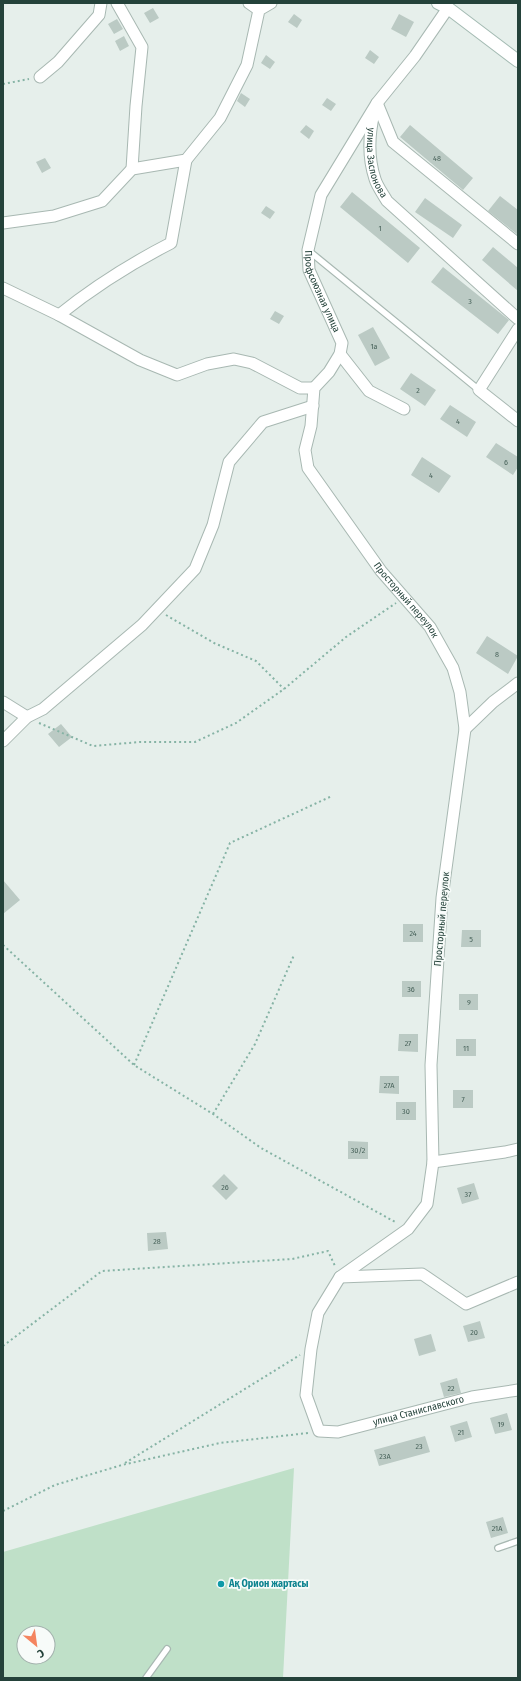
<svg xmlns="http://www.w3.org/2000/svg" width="521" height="1681" font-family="'Fira Sans Condensed',sans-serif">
	<rect width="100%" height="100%" fill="#e6efeb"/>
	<path fill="#bfe0c8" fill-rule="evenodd" d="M294,1468L283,1678H3V1552ZM24,1633H48V1657H24Z"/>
	<path fill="#bbcac4" d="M153,8L159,18L150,23L144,13Z
		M294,14L302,20L297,28L288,22Z
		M399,14L414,22L406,37L391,29Z
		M117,19L123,29L114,34L108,24Z
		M124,36L129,46L120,51L115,41Z
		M370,50L379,57L374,64L365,58Z
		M266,55L275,62L270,69L261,63Z
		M241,93L250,99L245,107L237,101Z
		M327,98L336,104L331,111L322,105Z
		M306,125L314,131L309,139L300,132Z
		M410,125L473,178L463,190L400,137Z
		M45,158L51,168L42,173L36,162Z
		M352,192L420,248L408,263L340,207Z
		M500,196L518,210V235L488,211Z
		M425,198L462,225L453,238L415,212Z
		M266,206L275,212L270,219L261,213Z
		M493,247L518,268V291L482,260Z
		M443,267L509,320L498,334L431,282Z
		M275,311L284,316L279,324L270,319Z
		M373,327L390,358L375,366L358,335Z
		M411,373L436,390L425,406L400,389Z
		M450,405L476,422L467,437L440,419Z
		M496,443L518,457V467L513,475L486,457Z
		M422,457L451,476L439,493L411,475Z
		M487,636L518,656L508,674L476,653Z
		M61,724L72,737L59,747L48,734Z
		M3,880L20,900L3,914Z
		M403,924H423V942H403Z
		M462,930H481V947H461Z
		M402,981H421V997H402Z
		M459,994H478V1010H459Z
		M399,1034H418V1052L398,1051Z
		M456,1039H476V1056H456Z
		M380,1076H399V1094L379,1093Z
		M453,1090H473V1108H453Z
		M396,1102H416V1120H396Z
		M348,1141L368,1142V1159H348Z
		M224,1174L238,1188L226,1200L212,1186Z
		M474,1183L479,1199L462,1204L457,1188Z
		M166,1232L168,1249L148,1251L147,1233Z
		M480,1321L485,1338L468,1342L463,1326Z
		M431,1334L436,1351L419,1356L414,1339Z
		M457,1378L461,1393L444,1397L440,1383Z
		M507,1413L512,1430L495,1434L490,1418Z
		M467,1421L472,1437L455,1442L450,1426Z
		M425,1436L430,1452L379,1466L374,1450Z
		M503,1517L508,1533L491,1538L486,1522Z"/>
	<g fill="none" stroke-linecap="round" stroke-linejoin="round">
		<defs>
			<path id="lane" d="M309,251L479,390
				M498,1548L518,1541
				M146,1678L167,1649"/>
			<g id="street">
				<path d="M117,3L142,47L136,106L132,169"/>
				<path d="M249,3L259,10"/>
				<path id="s1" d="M448,8L415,56L377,103L321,195L308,250L309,270L342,343L340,354L329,372L314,388L311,426L305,450L308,468L381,571L430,627L453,668L460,692L465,729L442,898L431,1065L433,1162L427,1204L408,1229L340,1277L318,1313L311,1349L306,1395L319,1431L338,1432L472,1397L518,1390"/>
				<path d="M40,77L58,62L99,15L101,3"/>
				<path d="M377,103L393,142L518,244"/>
				<path id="s2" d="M374,113C369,134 368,158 375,179C377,186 383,194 387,201L518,319"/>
				<path d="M3,223L54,216L102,201L132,169L186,160L220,118L247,65L259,10L271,3"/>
				<path d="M3,288L59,315L140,360L177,375L207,364L234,359L252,363L300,388H314"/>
				<path d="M59,315C95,286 130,264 171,243L186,160"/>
				<path d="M518,329L479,390L518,421"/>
				<path d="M340,354L369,391L404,409"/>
				<path d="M3,702L27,717"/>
				<path d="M465,729L493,702L518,683"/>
				<path d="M3,741L27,717L43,709L142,625L195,569L213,525L229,462L263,422L313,406"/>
				<path d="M433,1162L505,1152L518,1149"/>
				<path d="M340,1277L422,1274L466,1304L518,1282"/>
			</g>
			<path id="secondary" d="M438,3L448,8L518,61"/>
		</defs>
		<use href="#lane" stroke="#a8b8b2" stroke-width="8"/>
		<use href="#street" stroke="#a8b8b2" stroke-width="13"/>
		<use href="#secondary" stroke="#a4bbb3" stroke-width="14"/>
		<path stroke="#86b3a5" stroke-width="2" stroke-dasharray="2 3" stroke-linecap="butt" d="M3,84L29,79
			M166,615L214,643L256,661L284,689
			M39,723L93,746L140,742H195L236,723L284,689L346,637L396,603
			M3,945L134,1065L213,1114L261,1148L397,1223
			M134,1065L230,843L332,796
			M213,1114L255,1044L294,955
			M3,1346L102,1271L292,1259L328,1251L335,1266
			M125,1463L300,1355
			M3,1511L55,1485L122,1465L220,1443L308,1433"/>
		<use href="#lane" stroke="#fff" stroke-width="5.5"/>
		<use href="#street" stroke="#fff" stroke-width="11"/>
		<use href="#secondary" stroke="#fff" stroke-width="12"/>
	</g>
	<circle fill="#0f9aa8" stroke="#f7fbf9" stroke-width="1.5" cx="221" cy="1584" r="4"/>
	<g text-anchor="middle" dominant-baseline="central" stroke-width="3.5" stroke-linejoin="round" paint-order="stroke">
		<g font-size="8" fill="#4a645c">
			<text x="437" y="158">48</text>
			<text x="380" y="228">1</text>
			<text x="470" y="301">3</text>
			<text x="374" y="346">1а</text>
			<text x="418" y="390">2</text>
			<text x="458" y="421">4</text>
			<text x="506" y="462">6</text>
			<text x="431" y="475">4</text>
			<text x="497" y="654">8</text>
			<text x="413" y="933">24</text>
			<text x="471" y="939">5</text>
			<text x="411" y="989">36</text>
			<text x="469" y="1002">9</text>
			<text x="408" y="1043">27</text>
			<text x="466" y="1048">11</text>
			<text x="389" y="1085">27А</text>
			<text x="463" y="1099">7</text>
			<text x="406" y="1111">30</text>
			<text x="358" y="1150">30/2</text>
			<text x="225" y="1187">26</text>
			<text x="468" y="1194">37</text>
			<text x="157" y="1241">28</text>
			<text x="474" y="1332">20</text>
			<text x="451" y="1388">22</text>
			<text x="501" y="1424">19</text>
			<text x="461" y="1432">21</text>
			<text x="419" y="1446">23</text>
			<text x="385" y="1456">23А</text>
			<text x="497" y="1528">21А</text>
		</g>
		<g font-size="10" fill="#24423a" stroke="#f7fbf9">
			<text stroke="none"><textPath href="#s2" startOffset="51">улица Заслонова</textPath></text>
			<text stroke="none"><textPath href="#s1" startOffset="327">Профсоюзная улица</textPath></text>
			<text stroke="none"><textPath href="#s1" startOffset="683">Просторный переулок</textPath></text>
			<text transform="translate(442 919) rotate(-85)">Просторный переулок</text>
			<text stroke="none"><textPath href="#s1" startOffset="1686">улица Станиславского</textPath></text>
		</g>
		<g font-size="10" font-weight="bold" fill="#0d838f" stroke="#f7fbf9" text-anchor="start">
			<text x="229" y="1584">Ақ Орион жартасы</text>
		</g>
	</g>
	<rect width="521" height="1681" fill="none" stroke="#24423a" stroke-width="8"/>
	<g transform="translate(36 1645) rotate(151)"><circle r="19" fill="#f7fbf9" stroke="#a3b1ad"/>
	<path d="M0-3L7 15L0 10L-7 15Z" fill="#f4845f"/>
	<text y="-6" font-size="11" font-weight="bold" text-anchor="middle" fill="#24423a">С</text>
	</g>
</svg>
